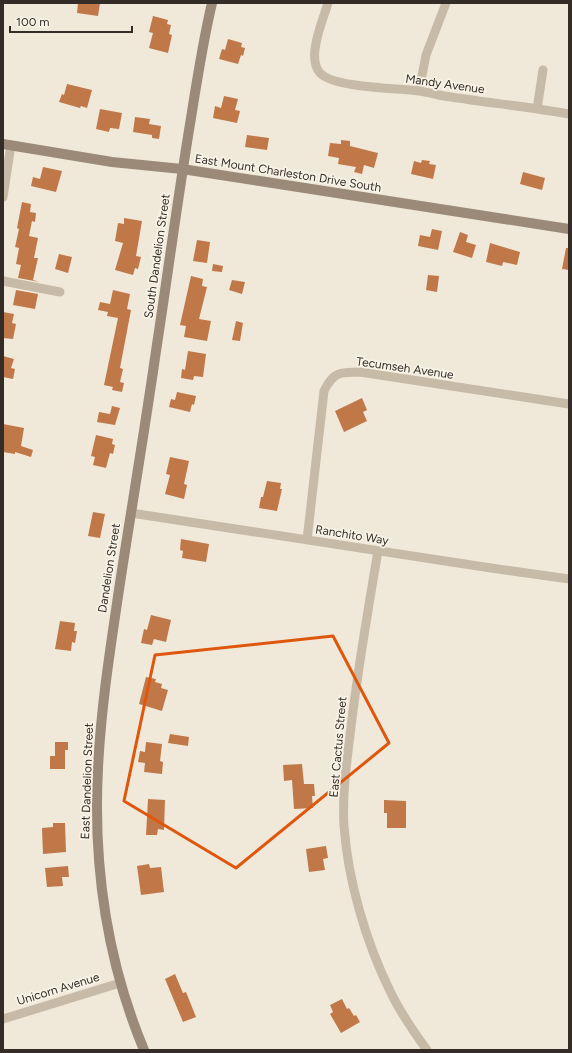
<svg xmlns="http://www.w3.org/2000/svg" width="572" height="1053" font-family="Figtree,sans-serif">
	<rect width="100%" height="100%" fill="#f0e9da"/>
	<path fill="#c07848" d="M78,3H100L98,16L77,13Z
		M153,16L168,20L167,24L171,25L169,34L172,35L168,53L149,48L153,33L149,32Z
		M228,39L242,43L241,47L245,48L243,56L241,55L238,64L219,59L222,49L225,50Z
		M67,84L92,90L87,108L81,106L80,108L59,102L62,94L64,95Z
		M224,96L238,99L235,110L240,111L237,123L213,118L215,106L221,108Z
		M100,109L122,113L119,129L110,128L109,132L96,129Z
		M135,117L150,119L149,124L161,126L159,139L152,138V135L133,132Z
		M247,135L269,138L267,150L245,147Z
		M341,140L350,141V146L378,153L374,168L364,165L362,174L354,172L356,167L338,164L339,158L328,156L330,143L341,144Z
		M422,160L430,161L429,164L436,165L433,179L411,174L414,161L421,163Z
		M43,167L62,171L56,192L31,186L33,177L40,179Z
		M523,172L545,178L542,190L520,184Z
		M22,202L31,204L30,212L36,213L35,222L32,221L29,236L38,238L34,258H38L33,280L40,282L18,278L21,265L16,264L19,248L15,247L19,229L17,228Z
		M124,218L142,221L136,256L141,257L138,269L135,268L133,275L115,270L123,243L115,241L118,223L124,224Z
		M432,229L442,231L438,250L418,246L420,235L430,237Z
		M460,232L468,235L466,242L476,245L472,258L453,252Z
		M197,240L210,242L207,263L193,261Z
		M490,243L520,252L517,265L503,262L502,266L486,262Z
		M566,248H569V270L562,269Z
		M59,254L72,257L68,273L55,269Z
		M213,264L223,266L222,272L212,271Z
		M428,275L439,276L437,292L426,290Z
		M191,276L203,279L202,286L207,287L199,319L211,321L207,341L184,337L186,326L180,325Z
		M232,280L245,282L242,294L229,290Z
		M16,290L38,294L35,309L13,305Z
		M113,290L130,294L127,309L131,310L120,368L123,369L120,382L124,383L122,392L112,390L113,387L104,385L118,318L107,316L108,312L98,310L100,302L110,304Z
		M3,312L14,314L12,323L16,324L13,339L3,338Z
		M236,321L243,323L240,341L232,340Z
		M188,351L206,354L203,377L194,376L193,380L181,378L182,369L185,370Z
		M3,356L14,359L11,368L15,369L13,379L3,377Z
		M177,392L196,396L194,405L192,404L190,412L169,407L171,399L175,400Z
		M362,398L367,410L363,412L367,421L344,432L335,411Z
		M112,406L120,408L115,425L97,422L99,412L110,414Z
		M3,424L24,428L21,446L33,450L31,457L15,452V454L3,452Z
		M96,435L113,439L112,444L115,445L113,454L110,453L106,468L93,465L95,457L91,456Z
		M170,457L189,461L184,484L187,485L184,499L165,494L170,475L166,474Z
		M267,481L281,483L280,489H282L277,511L259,508L261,497H263Z
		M93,512L105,514L100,538L88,536Z
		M181,539L209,544L206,562L182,558L183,551L180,550Z
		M151,615L171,620L166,642L154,639L152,645L141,643L144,629L147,630Z
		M60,621L75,623L74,631H77L75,643L72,642L71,651L55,649Z
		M146,677L156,679L155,682L162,684L161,688L168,690L162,711L139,704Z
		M170,734L189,737L188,746L168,743Z
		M55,742H68V750H65V769H50V756H55Z
		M146,742L162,744L160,761L163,762L162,774L144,772L145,763L138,762L140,751L145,752Z
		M302,764L304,784H314L315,796H312L313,808L294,809L292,780L284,781L283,765Z
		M148,799L165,800L164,830L158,829L157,835H146Z
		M384,800L406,801V828H387V813H384Z
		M53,823H65L66,852L43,854L42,828L53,827Z
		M326,846L328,858L323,859L325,870L309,872L306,849Z
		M149,864L150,868L161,867L164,892L141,895L137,866Z
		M68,866L69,877H62L63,886L47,887L45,868Z
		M175,974L183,993L186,992L196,1017L183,1022L165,979Z
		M342,999L347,1009L349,1008L354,1016L356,1015L360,1022L341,1033L330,1014L333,1012L330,1005Z"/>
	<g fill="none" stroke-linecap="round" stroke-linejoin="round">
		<path stroke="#c7bba7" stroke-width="9" d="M328,3C323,20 306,58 320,73C334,88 397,88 418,91C429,92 440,96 451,97C490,103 530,107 569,114
			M419,91L426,55L446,3
			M537,109L543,70
			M3,197L11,145
			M3,281L60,292
			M131,513L491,568L569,579
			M307,540L324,391C333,372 340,372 360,372L569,404
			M378,551C368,609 358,668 351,727C347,760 342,793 344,826C348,881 366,942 390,991C400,1012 413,1031 427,1050
			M3,1019L120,983"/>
		<path stroke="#9b8a78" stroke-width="10" d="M3,144L112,162L182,169L569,229
			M144,1050C107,961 93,864 98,768C101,706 111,644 120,583C132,505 145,428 156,351C168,273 178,196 191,118C197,80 203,41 212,3"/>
	</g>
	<path fill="none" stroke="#df570d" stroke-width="3" stroke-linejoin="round" d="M333,636L389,743L236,868L124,801L155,655Z"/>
	<g text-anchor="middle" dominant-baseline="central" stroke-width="3.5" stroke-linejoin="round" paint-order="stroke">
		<g font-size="12" fill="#342d27" stroke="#f8f3e6">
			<text transform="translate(445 84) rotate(8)">Mandy Avenue</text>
			<text transform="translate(288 173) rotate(9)">East Mount Charleston Drive South</text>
			<text transform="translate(157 256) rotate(-82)">South Dandelion Street</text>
			<text transform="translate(405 368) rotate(8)">Tecumseh Avenue</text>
			<text transform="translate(352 535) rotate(9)">Ranchito Way</text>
			<text transform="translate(109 568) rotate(-81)">Dandelion Street</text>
			<text transform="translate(338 747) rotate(-85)">East Cactus Street</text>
			<text transform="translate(87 781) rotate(-88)">East Dandelion Street</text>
			<text transform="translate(58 989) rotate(-17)">Unicorn Avenue</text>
		</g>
	</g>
	<rect width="572" height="1053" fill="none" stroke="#342d27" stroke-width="8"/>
	<path d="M10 26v6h122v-6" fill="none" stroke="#342d27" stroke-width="2"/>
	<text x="16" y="26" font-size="12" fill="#342d27" stroke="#f8f3e6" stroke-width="3" paint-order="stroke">100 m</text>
</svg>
